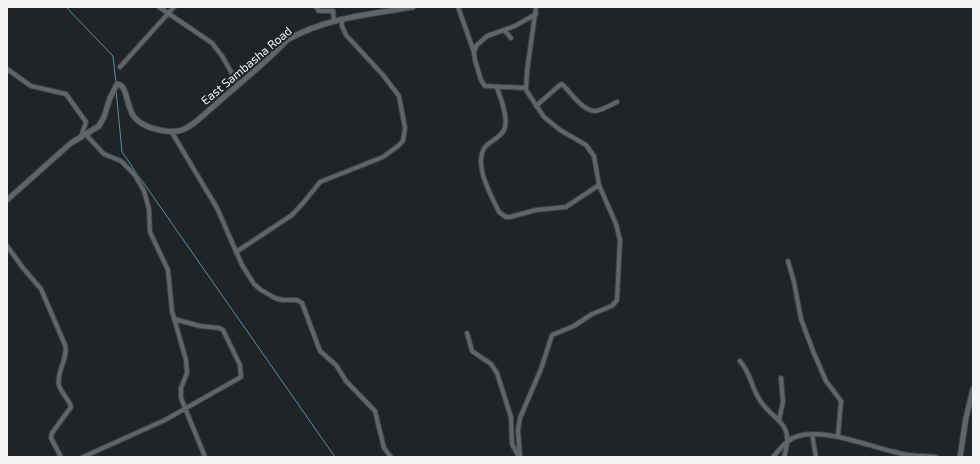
<svg xmlns="http://www.w3.org/2000/svg" width="980" height="464" font-family="'Exo 2',sans-serif">
	<rect width="100%" height="100%" fill="#202426"/>
	<g fill="none" stroke-linecap="round" stroke-linejoin="round">
		<path stroke="#5290ab" stroke-width="1" d="M66,7L113,56L116,83
			M116,90L122,152L335,457"/>
		<defs>
			<path id="minor" d="M159,7L212,43L222,56L238,84
				M316,7L319,11H333L334,21
				M458,7L474,52
				M504,30L511,38
				M120,67L174,7
				M7,69L31,86L66,94L86,122L81,137
				M497,88C501,99 509,119 504,130C500,138 490,141 485,147C473,165 491,195 499,212L506,217H510L536,210L566,207L599,185
				M526,88L485,86L481,80L475,60L474,53L476,46L487,36L515,26L536,14
				M536,106L561,84L563,85C571,93 583,111 595,111C603,110 610,105 617,102
				M171,131L217,208L242,265L254,284L261,290L275,298L282,300H297L302,303L320,351L336,365L346,381L375,411L384,448L391,457
				M88,134V137L104,154L121,161L135,175L144,191L149,209L150,232L168,270L172,311L186,360L187,373L181,388V398L205,457
				M7,246L23,268L41,289L65,345C69,358 56,371 59,385C61,393 69,399 71,407L52,433L51,438L61,457
				M236,252L292,215L304,202L320,182L383,157L398,146L403,141L405,128L399,96L383,75L346,35L342,26V19
				M788,261L794,282L801,319L813,351L826,381L841,401L838,436
				M467,333L472,351L491,364L497,373L511,417L512,444L519,457
				M740,361C751,374 750,383 758,397C772,423 796,419 784,457
				M779,420L783,402L781,378
				M812,434L816,457
				M83,457L165,420L241,377L240,365L223,330L219,328L200,326L174,319
				M520,457L518,430L520,418L541,369L552,335L574,326L592,314L612,306L617,300L620,240L616,224L599,185L594,156L586,145L560,130L544,117L526,90L527,71L536,7
				M773,457C780,449 787,439 798,436C826,427 878,450 908,455C917,456 927,456 936,457"/>
			<path id="tertiary" d="M7,200L71,143L99,126L104,117L110,98L117,84C129,85 125,109 136,119C146,129 169,134 182,130C194,126 204,114 214,106C238,84 265,64 287,40C325,18 371,14 413,7
				M960,457L966,418L973,389"/>
		</defs>
		<use href="#minor" stroke="#3c4042" stroke-width="6"/>
		<use href="#tertiary" stroke="#3c4042" stroke-width="7"/>
		<use href="#minor" stroke="#606568" stroke-width="4"/>
		<use href="#tertiary" stroke="#606568" stroke-width="5"/>
	</g>
	<g text-anchor="middle" dominant-baseline="central" stroke-width="4" stroke-linejoin="round" paint-order="stroke">
		<g font-size="12" fill="#f2f4f6" stroke="#202426">
			<text transform="translate(246 65) rotate(-40)">East Sambasha Road</text>
		</g>
	</g>
	<rect width="980" height="464" fill="none" stroke="#f2f4f6" stroke-width="16"/>
</svg>
